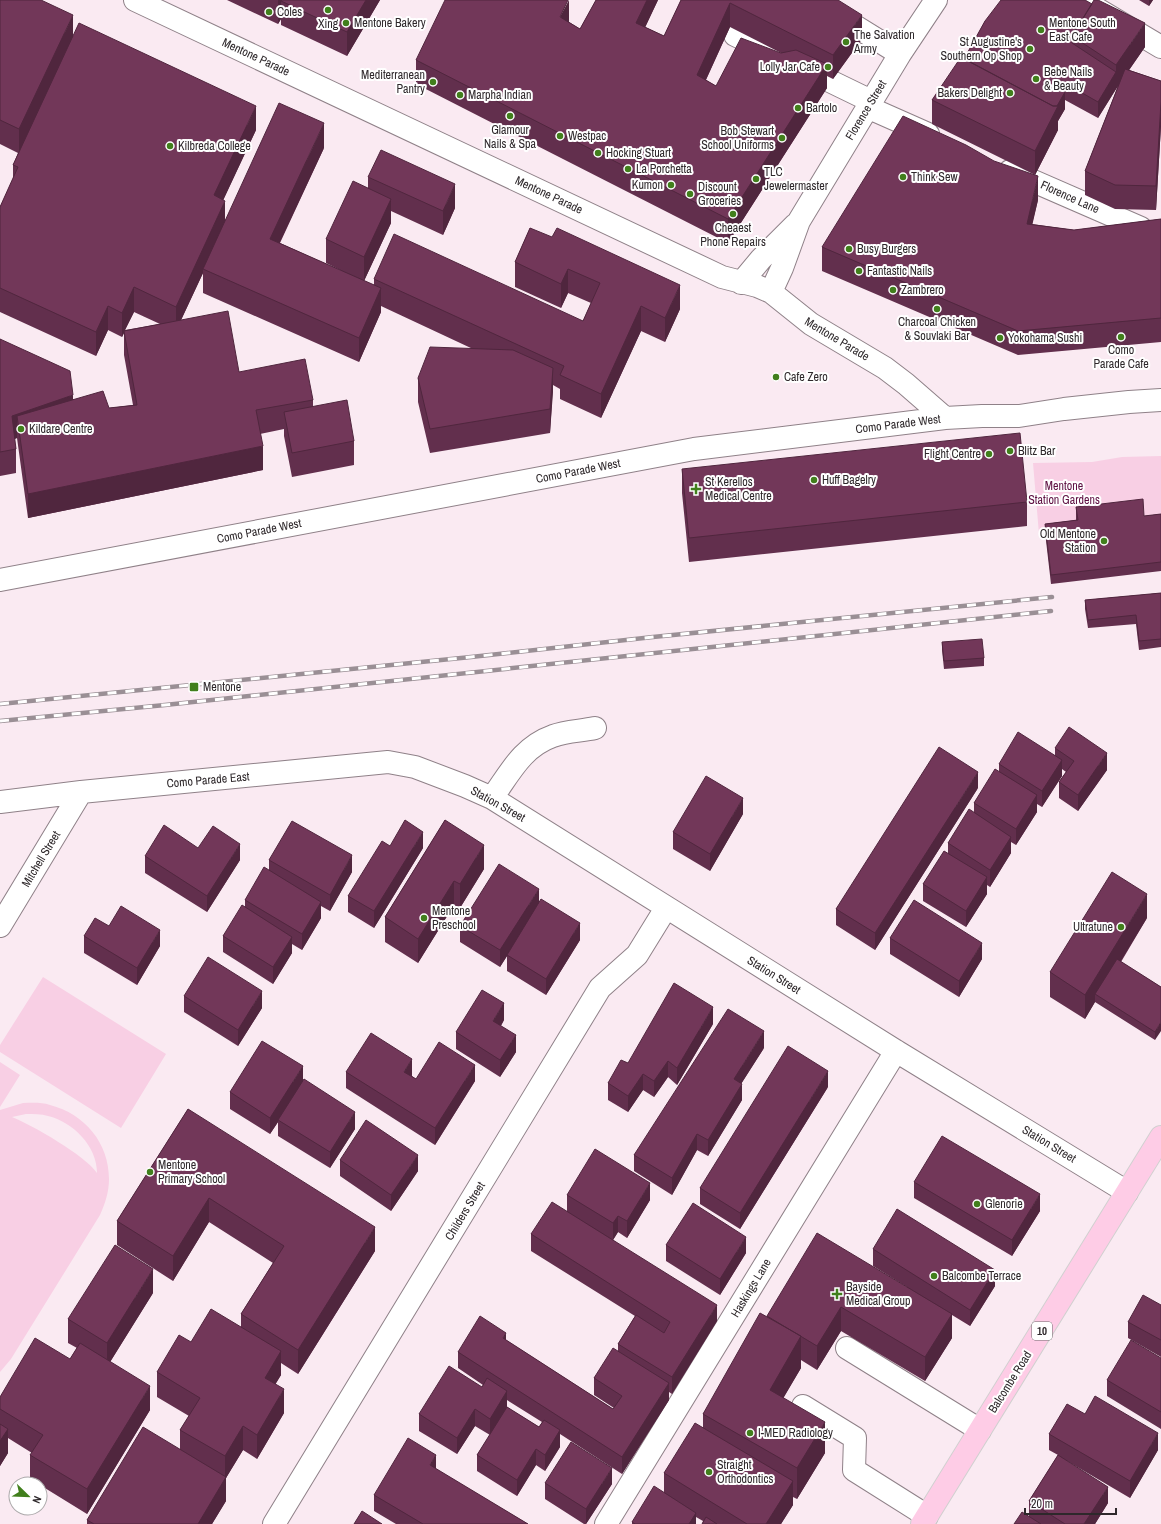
<svg xmlns="http://www.w3.org/2000/svg" width="1161" height="1524" font-family="'Archivo Narrow',sans-serif">
	<rect width="100%" height="100%" fill="#faeaf2"/>
	<path fill="#f8cfe4" fill-rule="evenodd" d="M1161,456V525L1082,533L1039,534L1033,463L1092,462L1122,457Z
		M43,977L166,1054L121,1128L0,1052V1045Z
		M0,1062L20,1075L0,1107Z
		M23,1103C32,1103 41,1102 50,1105C85,1114 109,1143 109,1179C109,1192 105,1204 100,1215L11,1359L0,1372V1110ZM26,1114C34,1114 41,1114 48,1116C73,1122 97,1146 97,1173C86,1156 32,1125 12,1117Z"/>
	<g fill="none" stroke-linecap="round" stroke-linejoin="round">
		<defs>
			<path id="minor" d="M135,0L722,277L757,286L771,292L811,324L885,368L906,384L945,418
				M813,0L900,54
				M1082,0L1161,47
				M735,35L768,51
				M801,67L871,101
				M867,107L928,134
				M1010,171L1141,228
				M741,283L761,259L795,225
				M771,292L782,268L799,221L900,54L936,0
				M0,580L694,449L945,418L982,416H1019L1064,409L1129,402L1161,400
				M492,798C510,773 522,747 553,736C566,731 582,731 595,728
				M0,802L81,792L388,762L415,767L465,786L492,798L896,1051L1127,1192
				M0,926L81,792
				M847,1348L980,1430
				M803,1406L855,1438L854,1470L927,1516
				M274,1524L600,988L637,955L666,908
				M606,1524L896,1051"/>
			<path id="major" d="M922,1524L1161,1137"/>
		</defs>
		<use href="#minor" stroke="#8f8188" stroke-width="24"/>
		<use href="#major" stroke="#d1d0d0" stroke-width="24"/>
		<use href="#minor" stroke="#fff" stroke-width="22"/>
		<use href="#major" stroke="#fecce6" stroke-width="22"/>
		<defs>
			<path id="rail" d="M0,704L471,657L653,637L1052,597
				M0,721L165,705L1051,611"/>
		</defs>
		<use href="#rail" stroke="#9a8f95" stroke-width="4.5"/>
		<use href="#rail" stroke="#fff" stroke-width="3" stroke-dasharray="9" stroke-linecap="butt"/>
	</g>
	<path fill="#622f4d" fill-rule="evenodd" d="M0,0L256,130L223,200L225,220L324,148L280,243L346,273L326,263V239L368,188V177L455,208L443,235L391,211V223L364,281L374,285V279L583,321L591,303L568,293L561,308L515,287V262L530,228L680,309L665,342L641,331L601,418L560,399V389L553,385L550,433L430,453L418,402V378L473,349L381,306V312L359,362L203,293V273L181,320L239,372L313,400V407L354,441V465L292,477L284,436V429L260,434L263,470L28,518L17,438L14,439L16,449V473L0,476V339L73,399L109,408L133,405L124,355V333L122,337L108,330L96,356L0,312V207L13,179V165L18,153L0,144ZM134,312L160,324L125,330Z
		M227,0H380L347,56L281,25V19L278,24Z
		M596,0H658L645,27L664,36L681,0H838L862,39L833,79L827,76V88L728,243L416,84V60L569,22L580,29ZM730,27L781,53L716,86L706,80Z
		M1139,0H1153L1149,6Z
		M985,21L1145,47L1129,70L1161,81V126L1156,210L1115,209L1085,195V171L1118,86L1098,118L1065,100V109L1058,121V130L1035,175L932,124V100L964,59Z
		M1038,200L1032,224L1074,230L1161,219V342L1018,355L822,271V247Z
		M682,469L1027,502V526L689,562L682,493Z
		M1076,507L1144,516L1161,514V571L1051,584L1045,532V524L1076,520Z
		M1161,593V647L1139,650L1136,624L1088,628L1085,609V600Z
		M942,642L984,658V666L944,669L942,650Z
		M1055,748L1107,770L1078,811L1059,798V782L1066,772L1062,769V776L1042,807L1037,804V812L1016,845L1011,842V853L990,887L987,885V894L966,927L923,901V884L948,854V843L974,813V803L999,772V764L1055,755Z
		M978,788L875,950L836,925V909Z
		M743,814L710,871L673,849V832Z
		M445,820L484,869L460,908L454,905L418,963L385,942V917Z
		M390,846L423,848L374,928L348,912V896Z
		M145,856L240,860L207,912L145,873Z
		M269,860L352,872L330,911L321,906V918L302,950L292,944V953L273,984L223,952V936L245,907V900L269,870Z
		M539,903L580,940L546,995L507,971V956L500,967L460,942V926Z
		M1147,918L1121,962L1161,987L1155,1040L1095,1002L1085,1019L1050,997V972Z
		M109,926L160,946L137,985L84,953V936Z
		M890,938L982,959L959,997L890,954Z
		M184,996L262,1008L238,1046L184,1012Z
		M504,1020L501,1026L516,1052L500,1077L456,1049V1032Z
		M713,1024L677,1085L668,1077L654,1097L643,1090L628,1112L608,1100V1083L628,1063Z
		M764,1048L741,1084L742,1100L708,1156L697,1150L672,1195L634,1171V1155Z
		M346,1072L412,1075V1076L416,1079L475,1081L435,1145L346,1088Z
		M303,1081L355,1129L330,1168L278,1136V1122L270,1134L230,1109V1092Z
		M828,1087L740,1229L700,1204V1188Z
		M188,1109L375,1251L298,1374L281,1363V1375L275,1384L284,1413L257,1459L243,1450L226,1478V1501L212,1524H87V1520L180,1449V1430L189,1416L157,1397V1372L191,1342L241,1328V1314L273,1263L209,1222L173,1281L117,1245V1221Z
		M340,1160L418,1171L391,1211L340,1176Z
		M914,1182L1040,1211L1012,1256L914,1198Z
		M567,1195L650,1200L627,1238L618,1232L613,1240L717,1321L672,1394L669,1392V1400L622,1474L560,1434V1447L545,1471L536,1465L517,1496L477,1471V1455L490,1435L475,1426L457,1454L419,1431V1414L482,1387L483,1385L458,1368V1352L506,1340L613,1409L614,1408L594,1395V1378L618,1351V1344L635,1316L531,1251V1234L567,1211ZM507,1400L542,1422L539,1427L507,1407Z
		M666,1245L746,1253L720,1295L666,1261Z
		M873,1249L995,1286L970,1326L952,1315V1338L925,1381L841,1331L817,1370L801,1360V1368L783,1398L825,1453L797,1499L793,1497V1505L781,1524H702L703,1521L696,1517V1524H632V1522L664,1493V1473L703,1427V1414L767,1317V1316L907,1287L873,1266Z
		M153,1293L110,1362L150,1410L87,1514L40,1485V1484H38L30,1479V1455L32,1453L8,1438V1453L0,1466V1397L70,1359L77,1348L68,1343V1319Z
		M1161,1305V1357L1128,1338V1322Z
		M1161,1358V1429L1107,1396V1380Z
		M1085,1414L1158,1450L1130,1498L1067,1461L1108,1503L1095,1524H1014L1029,1516V1501L1058,1455L1049,1450V1434Z
		M436,1469L528,1524H396L374,1511V1495Z
		M545,1483L612,1484L586,1524H584L545,1499Z"/>
	<path fill="#50263e" d="M278,0H293L281,1V19L278,24Z
		M366,0H380L347,56V32Z
		M569,0V24L560,17Z
		M647,0H658L636,47V23Z
		M1149,0H1153L1149,6Z
		M730,3V27L697,99V75Z
		M73,15V39L19,153V129Z
		M862,15V39L833,79V55Z
		M1145,23V47L1116,89L1098,118V102L1116,72V65Z
		M827,64V88L728,243V219Z
		M1063,82V96L1065,92V109L1058,121V130L1035,175V151L1059,89Z
		M1161,102V126L1156,210V186Z
		M256,106V130L214,220V195Z
		M324,123V148L270,263V239Z
		M1038,176V200L1027,248V224Z
		M455,184V208L443,235V211Z
		M391,199V223L364,281V257Z
		M225,201V225L203,269V273L176,331V307Z
		M568,269V293L561,308V284Z
		M680,285V309L665,342V318Z
		M134,287V312L124,332V331V333L122,337V313Z
		M381,288V312L359,362V338Z
		M108,306V330L96,356V332Z
		M641,306V331L601,418V394Z
		M553,368V392L550,433V409Z
		M73,395V419L17,416V438L12,440V416Z
		M263,446V470L28,518V494Z
		M1107,753V770L1078,811V795Z
		M1062,760V776L1042,807V791Z
		M978,772V788L875,950V933Z
		M1037,795V812L1016,845V829Z
		M743,798V814L710,871V854Z
		M423,832V848L374,928V911Z
		M1011,837V853L990,887V870Z
		M240,844V860L207,912V896Z
		M484,845V869L460,908V884Z
		M352,855V872L330,911V895Z
		M987,877V894L966,927V911Z
		M454,881V905L418,963V939Z
		M539,889V905L507,955V956L500,967V950Z
		M1147,894V918L1099,996L1095,994V1002L1085,1019V995Z
		M321,902V918L302,950V934Z
		M580,923V940L546,995V979Z
		M160,930V946L137,985V968Z
		M292,937V953L273,984V967Z
		M982,943V959L959,997V981Z
		M262,991V1008L238,1046V1030Z
		M504,1003V1020L493,1038V1021Z
		M713,1007V1024L677,1085V1068Z
		M1161,1022V1031L1155,1040V1032Z
		M764,1031V1048L734,1095V1079Z
		M516,1035V1052L500,1077V1060Z
		M412,1059V1075L404,1088V1072Z
		M668,1061V1077L654,1097V1081Z
		M475,1065V1081L435,1145V1128Z
		M303,1066V1083L278,1120V1122L270,1134V1118Z
		M828,1071V1087L740,1229V1213Z
		M643,1074V1090L628,1112V1096Z
		M742,1084V1100L708,1156V1140Z
		M355,1112V1129L330,1168V1152Z
		M697,1134V1150L672,1195V1178Z
		M418,1155V1171L391,1211V1195Z
		M650,1183V1200L627,1238V1221Z
		M1040,1194V1211L1012,1256V1240Z
		M209,1198V1222L173,1281V1256Z
		M618,1216V1232L613,1240V1223Z
		M375,1227V1251L298,1374V1350Z
		M746,1237V1253L720,1295V1279Z
		M153,1269V1293L107,1367V1343Z
		M995,1270V1286L970,1326V1310Z
		M717,1305V1321L672,1394V1377Z
		M841,1307V1331L817,1370V1346Z
		M952,1314V1338L925,1381V1357Z
		M506,1333V1349L503,1338Z
		M801,1336V1368L770,1421V1390Z
		M281,1351V1375L265,1402V1378Z
		M669,1383V1400L622,1474V1457Z
		M150,1386V1410L87,1514V1489Z
		M284,1389V1413L257,1459V1435Z
		M507,1391V1408L490,1436V1419Z
		M475,1409V1426L457,1454V1438Z
		M825,1422V1453L797,1499V1468Z
		M243,1426V1450L226,1478V1501L212,1524H198L225,1479V1456Z
		M8,1429V1453L0,1466V1441Z
		M560,1430V1447L545,1471V1455Z
		M1158,1433V1450L1130,1498V1481Z
		M536,1449V1465L517,1496V1480Z
		M436,1455V1472L430,1465Z
		M612,1468V1484L586,1524V1509Z
		M793,1481V1505L781,1524H766Z
		M1108,1487V1503L1095,1524H1084Z
		M696,1513V1524H689Z"/>
	<path fill="#723759" stroke="#50263e" d="M0,0H41L73,15L19,129L0,120Z
		M282,0H366L347,32L281,1Z
		M445,0H568L560,17L580,29L596,0H647L636,23L664,36L681,0H838L862,15L833,55L730,3L697,75L716,86L741,38L781,53L796,50L827,64L728,219L416,60Z
		M1001,0H1085L1092,4L1072,36V43L1116,72L1098,102L1063,82L1059,89L1065,92L1057,106H1053L964,59L985,21Z
		M1094,0H1098L1145,23L1116,65L1072,36Z
		M79,23L256,106L214,195L225,201L176,307L134,287L122,313L108,306L96,332L0,288V207L18,167L13,165Z
		M961,57L1053,106H1058L1035,151L932,100Z
		M1125,69L1161,81V102L1156,186L1115,185L1085,171Z
		M279,103L324,123L270,239L381,288L359,338L203,269Z
		M903,116L966,145L994,161L1038,176L1027,224L1074,230L1161,219V318L1018,331L822,247Z
		M381,150L455,184L443,211L368,177Z
		M353,181L391,199L364,257L326,239Z
		M530,228L552,237L557,228L680,285L665,318L641,306L601,394L560,375L564,366L374,279L394,234L583,321L600,283L568,269L561,284L515,262Z
		M228,311L239,372L305,359L313,400L256,410L263,446L28,494L17,416L103,391L109,408L137,405L124,331Z
		M0,339L70,371L73,395L12,416L16,449L0,452Z
		M430,347L513,350L553,368L550,409L430,429L418,378Z
		M347,400L354,441L292,453L284,412Z
		M1020,433L1027,502L689,538L682,469Z
		M1143,499L1144,516L1161,514V562L1051,575L1045,524L1078,520L1076,507Z
		M1161,593V639L1139,641L1136,615L1088,620L1085,600Z
		M982,639L984,658L944,661L942,642Z
		M1069,727L1107,753L1078,795L1059,782L1074,761L1055,748Z
		M1018,732L1062,760L1042,791L999,764Z
		M939,747L978,772L875,933L836,909Z
		M995,769L1037,795L1016,829L974,803Z
		M706,776L743,798L710,854L673,832Z
		M969,809L1011,837L990,870L948,843Z
		M405,820L423,832L374,911L348,896L382,841L390,846Z
		M445,820L484,845L460,884L454,881L418,939L385,917Z
		M292,821L352,855L330,895L269,860Z
		M164,825L198,848L213,826L240,844L207,896L145,856Z
		M944,851L987,877L966,911L923,884Z
		M499,864L539,889L500,950L460,926Z
		M264,867L321,902L302,934L245,900Z
		M1112,872L1147,894L1085,995L1050,972Z
		M541,899L580,923L546,979L507,955Z
		M914,900L982,943L959,981L890,938Z
		M242,905L292,937L273,967L223,936Z
		M121,906L160,930L137,968L84,936L95,918L109,926Z
		M208,957L262,991L238,1030L184,996Z
		M1117,959L1161,987V1022L1155,1032L1095,994Z
		M674,983L713,1007L677,1068L668,1061L654,1081L643,1074L628,1096L608,1083L621,1060L628,1063Z
		M482,990L504,1003L493,1021L516,1035L500,1060L456,1032Z
		M728,1009L764,1031L734,1079L742,1084L708,1140L697,1134L672,1178L634,1155Z
		M371,1033L412,1059L404,1072L416,1079L439,1042L475,1065L435,1128L346,1072Z
		M262,1041L303,1066L270,1118L230,1092Z
		M788,1046L828,1071L740,1213L700,1188Z
		M304,1079L355,1112L330,1152L278,1120Z
		M188,1109L375,1227L298,1350L241,1314L284,1246L209,1198L173,1256L117,1221Z
		M366,1120L418,1155L391,1195L340,1160Z
		M942,1136L1040,1194L1012,1240L914,1182Z
		M595,1149L650,1183L627,1221L618,1216L613,1223L567,1195Z
		M552,1202L717,1305L672,1377L618,1344L636,1315L664,1333L670,1322L531,1234Z
		M693,1203L746,1237L720,1279L666,1245Z
		M897,1209L995,1270L970,1310L873,1249Z
		M817,1233L952,1314L925,1357L841,1307L817,1346L767,1316Z
		M115,1245L153,1269L107,1343L68,1319Z
		M1143,1295L1161,1305V1340L1128,1322Z
		M211,1309L281,1351L265,1378L284,1389L257,1435L243,1426L225,1456L180,1430L200,1398L157,1372L179,1335L191,1342Z
		M760,1313L801,1336L770,1390L825,1422L797,1468L703,1414Z
		M480,1316L506,1333L503,1338L613,1409L622,1396L594,1378L613,1348L669,1383L622,1457L458,1352Z
		M35,1338L70,1359L80,1343L150,1386L87,1489L30,1455L43,1435L0,1409V1397Z
		M1131,1340L1161,1358V1412L1107,1380Z
		M449,1366L482,1387L487,1378L507,1391L490,1419L475,1409L457,1438L419,1414Z
		M1095,1396L1158,1433L1130,1481L1049,1434L1067,1404L1085,1414Z
		M507,1407L539,1427L544,1420L560,1430L545,1455L536,1449L517,1480L477,1455Z
		M695,1423L793,1481L766,1524H747L664,1473Z
		M0,1424L8,1429L0,1441Z
		M143,1427L226,1477L198,1524H94L87,1520Z
		M408,1438L436,1455L430,1465L528,1524H423L374,1495Z
		M571,1442L612,1468L586,1509L545,1483Z
		M1058,1455L1108,1487L1084,1524H1065L1029,1501Z
		M654,1486L696,1513L689,1524H635L632,1522Z
		M362,1511L382,1524H354Z
		M1022,1512L1041,1524H1014Z
		M706,1517L717,1524H702Z"/>
	<g fill="#417f1c" stroke="#fff" stroke-width="1.5">
		<circle cx="328" cy="10" r="4"/>
		<circle cx="269" cy="12" r="4"/>
		<circle cx="346" cy="23" r="4"/>
		<circle cx="1041" cy="30" r="4"/>
		<circle cx="846" cy="42" r="4"/>
		<circle cx="1030" cy="49" r="4"/>
		<circle cx="828" cy="67" r="4"/>
		<circle cx="1036" cy="79" r="4"/>
		<circle cx="433" cy="82" r="4"/>
		<circle cx="1010" cy="93" r="4"/>
		<circle cx="460" cy="95" r="4"/>
		<circle cx="798" cy="108" r="4"/>
		<circle cx="510" cy="116" r="4"/>
		<circle cx="560" cy="136" r="4"/>
		<circle cx="782" cy="138" r="4"/>
		<circle cx="170" cy="146" r="4"/>
		<circle cx="598" cy="153" r="4"/>
		<circle cx="628" cy="169" r="4"/>
		<circle cx="903" cy="177" r="4"/>
		<circle cx="756" cy="179" r="4"/>
		<circle cx="671" cy="185" r="4"/>
		<circle cx="690" cy="194" r="4"/>
		<circle cx="733" cy="214" r="4"/>
		<circle cx="849" cy="249" r="4"/>
		<circle cx="859" cy="271" r="4"/>
		<circle cx="893" cy="290" r="4"/>
		<circle cx="937" cy="309" r="4"/>
		<circle cx="1121" cy="337" r="4"/>
		<circle cx="1000" cy="338" r="4"/>
		<circle cx="776" cy="377" r="4"/>
		<circle cx="21" cy="429" r="4"/>
		<circle cx="1010" cy="451" r="4"/>
		<circle cx="989" cy="454" r="4"/>
		<circle cx="814" cy="480" r="4"/>
		<path d="M694 483h4v4h4v4h-4v4h-4v-4h-4v-4h4z"/>
		<circle cx="1104" cy="541" r="4"/>
		<rect x="189" y="682" width="10" height="10" rx="2"/>
		<circle cx="424" cy="918" r="4"/>
		<circle cx="1121" cy="927" r="4"/>
		<circle cx="150" cy="1172" r="4"/>
		<circle cx="977" cy="1204" r="4"/>
		<circle cx="934" cy="1276" r="4"/>
		<path d="M835 1288h4v4h4v4h-4v4h-4v-4h-4v-4h4z"/>
		<circle cx="750" cy="1433" r="4"/>
		<circle cx="709" cy="1472" r="4"/>
	</g>
	<g text-anchor="middle" dominant-baseline="central" stroke-width="4" stroke-linejoin="round" paint-order="stroke">
		<rect fill="#fff" stroke="#6d686b" stroke-width="1" x="1032" y="1322" width="20" height="18" rx="3"/>
		<g font-size="11" font-weight="bold" fill="#2e282b">
			<text x="1042" y="1331">10</text>
		</g>
		<g font-size="12" fill="#2e282b" stroke="#fff" text-anchor="start">
			<text x="277" y="12">Coles</text>
			<text x="354" y="23">Mentone Bakery</text>
			<text x="1049" y="23">Mentone South<tspan x="1049" dy="14">East Cafe</tspan></text>
			<text x="328" y="24" text-anchor="middle">Xing</text>
			<text x="854" y="35">The Salvation<tspan x="854" dy="14">Army</tspan></text>
			<text x="1022" y="42" text-anchor="end">St Augustine's<tspan x="1022" dy="14">Southern Op Shop</tspan></text>
			<text x="820" y="67" text-anchor="end">Lolly Jar Cafe</text>
			<text x="1044" y="72">Bebe Nails<tspan x="1044" dy="14">&amp; Beauty</tspan></text>
			<text x="425" y="75" text-anchor="end">Mediterranean<tspan x="425" dy="14">Pantry</tspan></text>
			<text x="1002" y="93" text-anchor="end">Bakers Delight</text>
			<text x="468" y="95">Marpha Indian</text>
			<text x="806" y="108">Bartolo</text>
			<text x="510" y="130" text-anchor="middle">Glamour<tspan x="510" dy="14">Nails &amp; Spa</tspan></text>
			<text x="774" y="131" text-anchor="end">Bob Stewart<tspan x="774" dy="14">School Uniforms</tspan></text>
			<text x="568" y="136">Westpac</text>
			<text x="178" y="146">Kilbreda College</text>
			<text x="606" y="153">Hocking Stuart</text>
			<text x="636" y="169">La Porchetta</text>
			<text x="764" y="172">TLC<tspan x="764" dy="14">Jewelermaster</tspan></text>
			<text x="911" y="177">Think Sew</text>
			<text x="663" y="185" text-anchor="end">Kumon</text>
			<text x="698" y="187">Discount<tspan x="698" dy="14">Groceries</tspan></text>
			<text x="733" y="228" text-anchor="middle">Cheaest<tspan x="733" dy="14">Phone Repairs</tspan></text>
			<text x="857" y="249">Busy Burgers</text>
			<text x="867" y="271">Fantastic Nails</text>
			<text x="901" y="290">Zambrero</text>
			<text x="937" y="322" text-anchor="middle">Charcoal Chicken<tspan x="937" dy="14">&amp; Souvlaki Bar</tspan></text>
			<text x="1008" y="338">Yokohama Sushi</text>
			<text x="1121" y="350" text-anchor="middle">Como<tspan x="1121" dy="14">Parade Cafe</tspan></text>
			<text x="784" y="377">Cafe Zero</text>
			<text x="29" y="429">Kildare Centre</text>
			<text x="1018" y="451">Blitz Bar</text>
			<text x="981" y="454" text-anchor="end">Flight Centre</text>
			<text x="822" y="480">Huff Bagelry</text>
			<text x="705" y="482">St Kerellos<tspan x="705" dy="14">Medical Centre</tspan></text>
			<text x="1096" y="534" text-anchor="end">Old Mentone<tspan x="1096" dy="14">Station</tspan></text>
			<text x="203" y="687">Mentone</text>
			<text x="432" y="911">Mentone<tspan x="432" dy="14">Preschool</tspan></text>
			<text x="1113" y="927" text-anchor="end">Ultratune</text>
			<text x="158" y="1165">Mentone<tspan x="158" dy="14">Primary School</tspan></text>
			<text x="985" y="1204">Glenorie</text>
			<text x="942" y="1276">Balcombe Terrace</text>
			<text x="846" y="1287">Bayside<tspan x="846" dy="14">Medical Group</tspan></text>
			<text x="758" y="1433">I-MED Radiology</text>
			<text x="717" y="1465">Straight<tspan x="717" dy="14">Orthodontics</tspan></text>
		</g>
		<g font-size="12" fill="#2e282b" stroke="#fff">
			<text transform="translate(256 57) rotate(25)">Mentone Parade</text>
			<text transform="translate(866 110) rotate(-59)">Florence Street</text>
			<text transform="translate(549 195) rotate(25)">Mentone Parade</text>
			<text transform="translate(1070 197) rotate(24)">Florence Lane</text>
			<text transform="translate(837 339) rotate(31)">Mentone Parade</text>
			<text transform="translate(898 424) rotate(-7)">Como Parade West</text>
			<text transform="translate(578 471) rotate(-11)">Como Parade West</text>
			<text transform="translate(259 531) rotate(-11)">Como Parade West</text>
			<text transform="translate(208 780) rotate(-5)">Como Parade East</text>
			<text transform="translate(498 804) rotate(29)">Station Street</text>
			<text transform="translate(41 859) rotate(-59)">Mitchell Street</text>
			<text transform="translate(774 975) rotate(32)">Station Street</text>
			<text transform="translate(1049 1144) rotate(31)">Station Street</text>
			<text transform="translate(465 1211) rotate(-59)">Childers Street</text>
			<text transform="translate(751 1288) rotate(-59)">Haskings Lane</text>
			<text transform="translate(1010 1382) rotate(-58)">Balcombe Road</text>
		</g>
		<g font-size="12" fill="#5d0e41" stroke="#fff">
			<text x="1064" y="486">Mentone<tspan x="1064" dy="14">Station Gardens</tspan></text>
		</g>
	</g>
	<g transform="translate(28 1496) rotate(113)"><circle r="19" fill="#ffffff" stroke="#aba9aa"/>
	<path d="M0-3L7 15L0 10L-7 15Z" fill="#417f1c"/>
	<text y="-6" font-size="11" font-weight="bold" text-anchor="middle" fill="#2e282b">N</text>
	</g>
	<path d="M1025 1508v6h91v-6" fill="none" stroke="#2e282b" stroke-width="2"/>
	<text x="1031" y="1508" font-size="12" fill="#2e282b" stroke="#ffffff" stroke-width="3" paint-order="stroke">20 m</text>
</svg>
